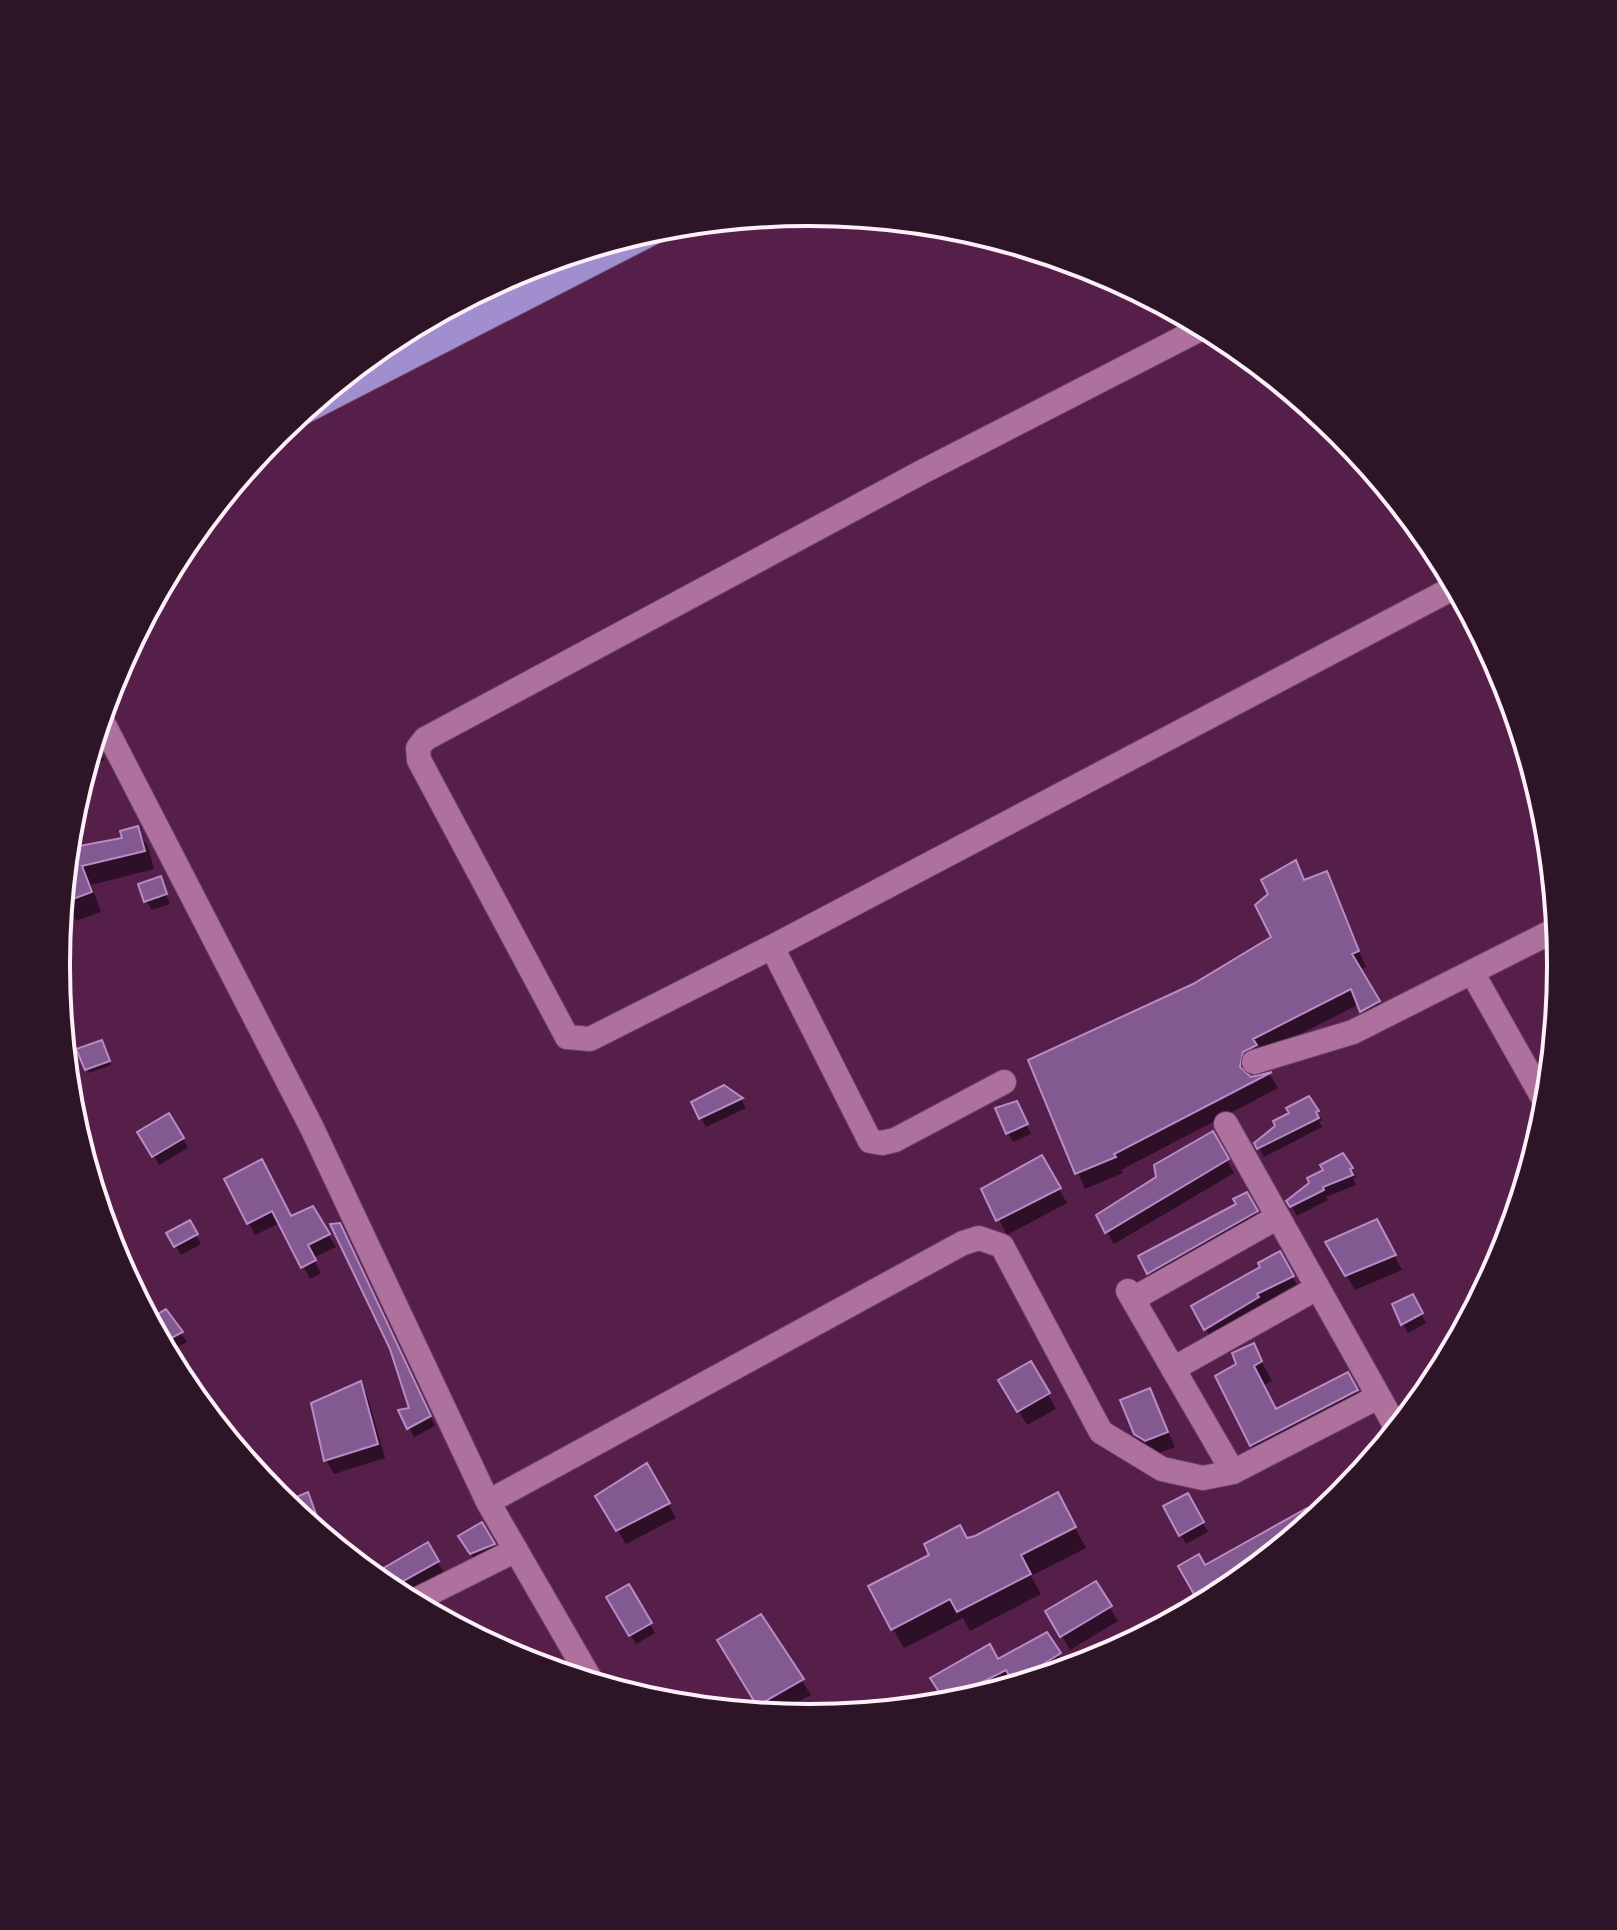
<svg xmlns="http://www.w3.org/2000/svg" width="1617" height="1930" font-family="Manrope,sans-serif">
	<rect width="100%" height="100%" fill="#551f49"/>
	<path fill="#0007" d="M94,740L104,760L92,767L88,760Z
		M72,811L84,839L76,843L78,848L124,839L137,828L148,847L154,869L91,885L101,912L76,921L64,898L62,900Z
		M1295,863L1305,881L1326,873L1366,967L1359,970L1387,1017L1370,1026L1359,1004L1260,1055L1249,1077L1270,1075L1278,1088L1121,1170L1123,1173L1085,1189L1031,1061L1194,986L1273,938L1270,894Z
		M160,879L170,904L152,910L146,901Z
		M103,1046L111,1065L89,1073L78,1050Z
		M724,1088L741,1099L746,1108L706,1127L693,1103Z
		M1308,1098L1322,1120L1319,1122L1322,1127L1264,1157L1256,1143Z
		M1021,1113L1031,1134L1013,1142L1008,1133Z
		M169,1116L188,1148L159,1165L140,1133Z
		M1212,1134L1234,1173L1114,1244L1098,1216L1158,1178Z
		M1342,1156L1356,1178L1353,1179L1356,1185L1326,1197L1328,1200L1297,1216L1289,1201Z
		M1041,1158L1067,1203L1007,1235L984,1190Z
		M227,1179L291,1219L312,1209L336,1247L313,1258L321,1273L310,1279L280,1223L255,1235Z
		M1246,1195L1263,1225L1156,1285L1141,1256L1238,1205Z
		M189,1223L201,1244L181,1255L169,1234Z
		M345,1235L435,1426L414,1437L401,1412L412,1409L391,1349Z
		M1384,1236L1402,1270L1355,1290L1328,1243Z
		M1279,1254L1300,1290L1213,1342L1194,1307L1263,1267Z
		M1412,1297L1426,1323L1408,1333L1403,1324Z
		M166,1312L187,1342L166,1353L150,1321Z
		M1253,1346L1272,1381L1263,1386L1276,1411L1347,1374L1368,1411L1263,1465L1218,1376L1239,1365Z
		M1030,1363L1056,1409L1027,1425L1001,1381Z
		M360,1383L368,1398L385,1458L334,1474L326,1460Z
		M1150,1390L1175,1447L1154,1455L1144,1449L1135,1433Z
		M646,1466L676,1518L626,1544L598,1497Z
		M1343,1494L1226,1591L1202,1604L1204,1568L1310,1516Z
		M307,1495L321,1526L315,1529L296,1513Z
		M1188,1496L1208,1532L1186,1544L1166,1507Z
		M1068,1515L1086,1548L1031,1576L1041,1594L970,1631L963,1618L904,1648L893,1629Z
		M482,1525L498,1554L477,1563L466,1546Z
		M427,1545L445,1574L403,1598L373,1577Z
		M1095,1583L1118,1621L1070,1650L1048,1612Z
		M628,1587L655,1633L636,1644L609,1598Z
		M761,1616L811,1695L775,1714L763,1713L720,1641Z
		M1047,1634L1066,1669L955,1703L948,1704L941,1693Z"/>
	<path fill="#835991" stroke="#b88bc7" stroke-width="2" d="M138,826L145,851L82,866L92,892L62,903L68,848L122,838L120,831Z
		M1296,860L1304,880L1327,871L1359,951L1352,954L1380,1001L1360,1012L1351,989L1253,1039L1257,1045L1243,1052L1240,1067L1251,1077L1272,1072L1114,1154L1116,1157L1075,1174L1028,1060L1193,984L1271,937L1255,905L1268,894L1261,880Z
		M161,876L167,894L144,902L138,884Z
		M102,1040L110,1061L85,1070L76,1049Z
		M724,1085L743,1098L699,1119L691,1102Z
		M1309,1096L1319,1111L1316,1112L1319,1118L1257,1149L1254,1143L1275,1126L1273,1121L1289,1113L1286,1108Z
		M1017,1101L1028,1124L1006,1134L995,1108Z
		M169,1113L184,1138L152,1157L137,1132Z
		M1213,1131L1229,1159L1105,1233L1096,1215L1156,1177L1154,1165Z
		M1343,1153L1353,1168L1350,1169L1353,1175L1323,1187L1324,1190L1290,1207L1286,1201L1309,1183L1307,1178L1323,1170L1320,1165Z
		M1042,1155L1061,1188L996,1221L981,1189Z
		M262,1159L291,1216L313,1206L330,1234L308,1245L316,1260L301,1268L272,1211L247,1224L224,1179Z
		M1247,1192L1258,1211L1147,1274L1138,1256L1236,1204L1233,1199Z
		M1377,1219L1396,1255L1345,1276L1325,1242Z
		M190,1220L198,1234L174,1247L166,1233Z
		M340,1223L431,1416L407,1429L398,1410L409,1408L390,1349L330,1224Z
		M1280,1251L1294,1276L1257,1294L1259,1297L1204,1330L1191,1306L1260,1267L1258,1263Z
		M1413,1294L1423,1313L1401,1325L1392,1304Z
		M166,1309L183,1332L162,1343L149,1319Z
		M1254,1343L1262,1361L1254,1366L1276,1409L1348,1372L1358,1390L1250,1446L1215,1376L1236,1364L1232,1353Z
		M1031,1361L1050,1393L1017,1412L998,1380Z
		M361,1381L378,1444L324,1461L311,1403Z
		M1150,1388L1168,1432L1145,1441L1134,1434L1120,1400Z
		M647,1463L670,1503L616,1531L595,1496Z
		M308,1492L317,1517L306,1521L292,1510L289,1500Z
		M1058,1492L1076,1527L1021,1555L1031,1574L957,1612L950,1599L891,1630L868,1586L929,1555L924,1544L960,1525L967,1538L975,1536Z
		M1188,1493L1204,1522L1179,1536L1163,1506Z
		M1307,1508L1313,1519L1272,1554L1216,1584L1221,1593L1200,1605L1178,1566L1199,1554L1205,1565Z
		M482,1522L495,1544L470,1554L458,1536Z
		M428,1542L439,1561L389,1589L372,1575Z
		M1096,1581L1112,1606L1060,1637L1045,1611Z
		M629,1584L652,1623L629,1636L606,1597Z
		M761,1614L804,1679L757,1706L717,1640Z
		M1047,1632L1061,1653L1013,1683L1006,1670L945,1701L930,1678L990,1644L998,1659Z"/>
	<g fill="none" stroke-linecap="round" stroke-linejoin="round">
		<defs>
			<path id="minor" d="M1204,327L922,472L425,739L418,748L419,760L567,1037L590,1039L772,947L1455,587
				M101,719L312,1128L488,1502L592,1682
				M772,947L870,1141L882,1143L895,1140L1004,1082
				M1473,974L1547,1105
				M1254,1062L1353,1032L1557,929
				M1226,1124L1397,1429
				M1128,1291L1233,1472
				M1133,1299L1278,1217
				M1173,1369L1317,1288
				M488,1502L963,1243L979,1238L1002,1246L1101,1432L1162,1469L1203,1478L1233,1472L1378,1397
				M412,1602L516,1550"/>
			<path id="major" d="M362,363L582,251
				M300,414L666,226"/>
		</defs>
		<use href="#minor" stroke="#6b4063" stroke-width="26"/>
		<use href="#major" stroke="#6b4063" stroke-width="26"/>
		<use href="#minor" stroke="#ae709d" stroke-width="24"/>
		<use href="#major" stroke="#a18ecf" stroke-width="24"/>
	</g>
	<path d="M0 0H1617V1930H0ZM808 226H809A738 738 0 0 1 1547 964V966A738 738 0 0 1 809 1704H808A738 738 0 0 1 70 966V964A738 738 0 0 1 808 226Z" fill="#2d1426" fill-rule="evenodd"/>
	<path fill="none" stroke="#fef0f9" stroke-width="4" d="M808 226H809A738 738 0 0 1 1547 964V966A738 738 0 0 1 809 1704H808A738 738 0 0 1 70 966V964A738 738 0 0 1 808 226Z"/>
</svg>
